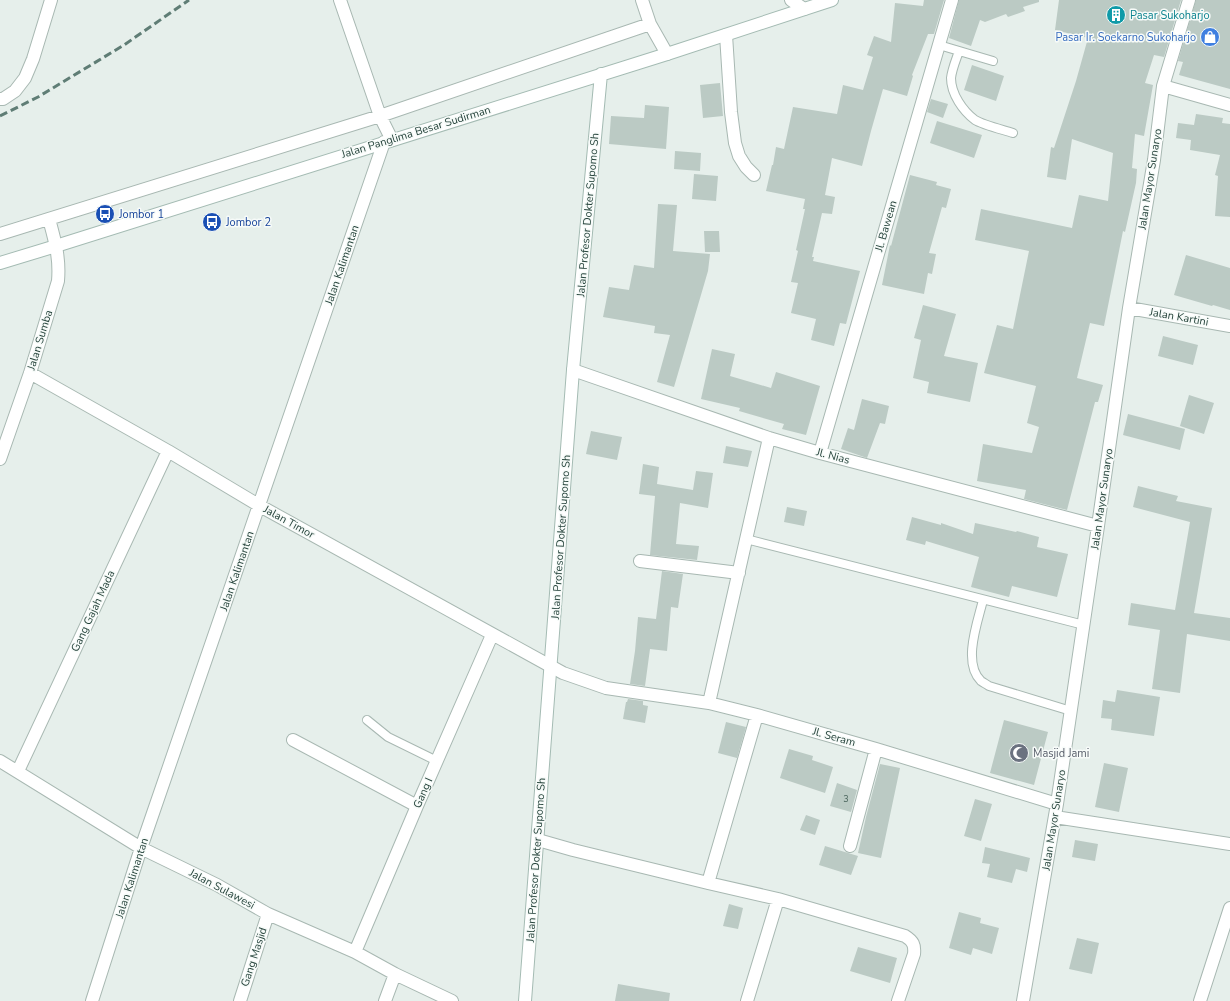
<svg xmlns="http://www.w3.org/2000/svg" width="1230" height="1001" font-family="'Nunito Sans',sans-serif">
	<rect width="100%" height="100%" fill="#e6efeb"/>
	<path fill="#bbcac4" d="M924,0H944L934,34H928L912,75L913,76L907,96L883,89L871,131L862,166L832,158L825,195L835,197L832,214L822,213L812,257H814L813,261L860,271L846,324L840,323L834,346L811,340L816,319L791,313L798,283L791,282L798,251L796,250L805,209H803L805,199L766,191L772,165H773L776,147L784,149L793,107L837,114L843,85L863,90L873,57L867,55L874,36L891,42L895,3L923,6Z
		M959,0H1039V2L1023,7L1025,11L1008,17L1006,14L985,22L980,20L971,46L949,38Z
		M1059,0H1181L1164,57L1154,55L1145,83L1153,85L1144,136L1135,134L1132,168L1137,169L1136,183L1125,232L1123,231L1104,326L1090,323L1077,378L1103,385L1098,402H1095L1067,510L1024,499L1026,490L977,481L983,444L1032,453L1039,427L1027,423L1036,386L984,373L997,325L1013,329L1029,251L975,240L981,209L1072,228L1079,195L1108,201L1113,153L1072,139L1066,180L1047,177L1051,147L1054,148L1076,81L1088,38L1055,30Z
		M1196,0H1230V89L1179,75L1183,62L1178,61Z
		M972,65L1004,76L996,101L964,90Z
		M720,83L723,116L703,118L700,85Z
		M931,99L948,104L943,118L927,112Z
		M645,105L669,107L666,149L609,144L611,116L644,118Z
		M1196,114L1223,118L1222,123L1230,124V217L1215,216L1218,176L1215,175L1220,155L1190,150L1191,140L1176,138L1178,123L1194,125Z
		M937,121L982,135L974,158L930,143Z
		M675,151L701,153L700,171L674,169Z
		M694,174L718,176L716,201L692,199Z
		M910,175L937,182L936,185L951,189L946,208L942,207L929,253L936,254L932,274L928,273L924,294L882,285L890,245L891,246Z
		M658,204L677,205L673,251L710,254L708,271L674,387L657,382L670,335L654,333L655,326L603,317L609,287L629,290L634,265L654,268Z
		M704,231H719L720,252H705Z
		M1186,255L1230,268V310L1213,305L1212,306L1174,295Z
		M923,305L956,314L944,356L978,363L970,402L927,393L929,382L913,378L921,340L914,338Z
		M1163,336L1198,345L1193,365L1158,356Z
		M712,349L735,354L730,376L771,388L776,372L820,386L806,435L782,429L784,424L739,411L740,408L701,399Z
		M1189,395L1214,403L1204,434L1180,426Z
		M862,399L889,406L885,424L880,423L867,458L841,449L848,428L854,430Z
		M1128,414L1185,429L1180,450L1123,435Z
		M591,431L622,437L617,460L586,454Z
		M726,446L752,451L748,467L723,463Z
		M643,464L659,467L657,484L693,490L696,471L713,473L708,508L680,503L676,544L699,546L697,560L650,555L655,496L639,494Z
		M1138,486L1178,496L1176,501L1212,508L1194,613L1230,618V641L1187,634L1180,693L1152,689L1160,630L1128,625L1131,603L1175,610L1190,522L1133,507Z
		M787,507L807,511L804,526L784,522Z
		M912,517L941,525V523L973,534L975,523L1016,532L1017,531L1039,537L1037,547L1068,554L1057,597L1012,586L1009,597L971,587L979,557L926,541L925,545L906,540Z
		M662,571L683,574L678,608L671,607L667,651L650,649L645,686L630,684L635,651L638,617L656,619Z
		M1117,690L1160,697L1154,736L1111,730L1112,719L1101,718L1103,700L1115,702Z
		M628,699L643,701V705L648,706L645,723L623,719L626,702H627Z
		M1004,720L1048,732L1034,785L990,773Z
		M726,722L746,727L737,758L718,753Z
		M789,749L813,756L812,760L833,767L825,793L780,778Z
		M1104,763L1128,768L1119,812L1095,807Z
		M880,764L900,768L881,858L858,853L866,817Z
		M837,783L857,790L851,812L830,806Z
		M975,799L992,804L981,841L964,836Z
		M806,815L820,820L815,835L800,830Z
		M1075,840L1098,844L1095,861L1072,857Z
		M825,846L858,856L851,875L819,865Z
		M985,847L1030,858L1027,872L1016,869L1012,883L987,877L990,864L982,863Z
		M729,904L743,908L738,929L723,926Z
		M959,912L981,918L980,923L999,928L992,954L973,948L971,955L949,948Z
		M1077,938L1099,943L1092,974L1069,969Z
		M858,947L897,958L890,983L850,971Z
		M618,984L670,993L669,1001H615Z"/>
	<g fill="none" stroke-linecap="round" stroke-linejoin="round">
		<defs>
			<path id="lane" d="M939,45L993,61
				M959,51C956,60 952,69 951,78C951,94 963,111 975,120C983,125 1004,130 1013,133
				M746,539L1084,625
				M983,600C978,621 962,663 981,681C984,683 986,684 989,686L1071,711
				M367,720L388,737L437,761"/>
			<path id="street" d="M340,0L380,116L392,140
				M642,0L650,24L667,54
				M791,0L804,9
				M726,35L731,112L735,143L739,156L746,167L754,175
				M1163,86L1230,105
				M0,99H3L15,91L25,78L33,59L51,0
				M0,234L380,116L650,24
				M1129,308L1230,326
				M573,370L769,438L820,453L1098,526
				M30,373L168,451L260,506L563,673L606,688L709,703L757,715L876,749L1057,804
				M820,453L952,0
				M0,459L30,373L58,281C60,258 55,241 49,219
				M640,561L739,573
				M709,703L769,438
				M293,740L417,806
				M0,761L141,848L217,885L268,914L355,952L395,974L452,1001
				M18,771L168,451
				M1055,817L1230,844
				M538,840L573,850L708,883L778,899L905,936C913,941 915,945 914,954L898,1001
				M850,846L876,749
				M708,883L757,715
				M355,952L417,806L492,635
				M92,1001L141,848L384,142
				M240,1001L268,914
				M385,1001L395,974
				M747,1001L778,899
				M1023,1001L1057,804L1098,526L1129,308L1154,160L1163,86L1189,0
				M1200,1001L1230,908"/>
			<path id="secondary" d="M0,263L56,246L667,54L832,0
				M525,1001L573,370L601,74"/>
		</defs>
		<use href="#lane" stroke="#a8b8b2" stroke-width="10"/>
		<use href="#street" stroke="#a8b8b2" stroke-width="14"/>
		<use href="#secondary" stroke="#a4bbb3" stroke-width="14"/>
		<use href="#lane" stroke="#fff" stroke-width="8"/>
		<use href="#street" stroke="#fff" stroke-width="12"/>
		<use href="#secondary" stroke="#fff" stroke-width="12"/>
		<path stroke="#5f7d75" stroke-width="3" stroke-dasharray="8 4" stroke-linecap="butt" d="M0,116L38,97L124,45L189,0"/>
	</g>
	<defs>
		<symbol id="building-disc" viewBox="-11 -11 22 22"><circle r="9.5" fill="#0f9aa8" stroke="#f7fbf9"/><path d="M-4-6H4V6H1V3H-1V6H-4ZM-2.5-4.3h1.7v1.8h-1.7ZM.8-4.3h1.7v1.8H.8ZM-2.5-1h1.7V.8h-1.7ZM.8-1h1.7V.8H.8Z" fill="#fff"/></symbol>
		<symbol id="shop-disc" viewBox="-11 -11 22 22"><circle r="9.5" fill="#3f7fe0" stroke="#f7fbf9"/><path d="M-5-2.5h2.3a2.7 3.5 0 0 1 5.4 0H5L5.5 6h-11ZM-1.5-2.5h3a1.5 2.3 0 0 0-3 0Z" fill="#fff"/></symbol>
		<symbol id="bus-disc" viewBox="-11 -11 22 22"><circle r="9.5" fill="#1a4fb4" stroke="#f7fbf9"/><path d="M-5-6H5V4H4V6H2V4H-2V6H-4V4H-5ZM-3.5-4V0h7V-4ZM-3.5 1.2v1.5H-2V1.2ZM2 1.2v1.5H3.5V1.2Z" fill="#fff"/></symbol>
		<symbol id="mosque-disc" viewBox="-11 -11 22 22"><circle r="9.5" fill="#6b7280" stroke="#f7fbf9"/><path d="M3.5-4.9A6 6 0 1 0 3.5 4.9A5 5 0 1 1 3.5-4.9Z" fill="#fff"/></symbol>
	</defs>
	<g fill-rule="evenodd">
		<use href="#building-disc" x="1105" y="4" width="22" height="22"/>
		<use href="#shop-disc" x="1199" y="26" width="22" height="22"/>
		<use href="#bus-disc" x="94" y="203" width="22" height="22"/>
		<use href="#bus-disc" x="201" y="211" width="22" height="22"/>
		<use href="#mosque-disc" x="1008" y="742" width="22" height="22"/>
	</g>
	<g text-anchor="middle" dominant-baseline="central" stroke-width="3" stroke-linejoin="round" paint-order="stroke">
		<g font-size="9" fill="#4a645c">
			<text x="846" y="799">3</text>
		</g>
		<g font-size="11" fill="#0d838f" stroke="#f7fbf9" text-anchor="start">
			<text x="1130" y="15">Pasar Sukoharjo</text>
		</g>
		<g font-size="11" fill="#366cbe" stroke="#f7fbf9" text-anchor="end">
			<text x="1196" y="37">Pasar Ir. Soekarno Sukoharjo</text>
		</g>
		<g font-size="11" fill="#24423a" stroke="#f7fbf9">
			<text transform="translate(416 132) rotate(-17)">Jalan Panglima Besar Sudirman</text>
			<text transform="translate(1150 179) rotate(-81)">Jalan Mayor Sunaryo</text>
			<text transform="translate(588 215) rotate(-85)">Jalan Profesor Dokter Supomo Sh</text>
			<text transform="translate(886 226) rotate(-74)">Jl. Bawean</text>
			<text transform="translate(342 265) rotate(-71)">Jalan Kalimantan</text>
			<text transform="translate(1179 317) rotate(10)">Jalan Kartini</text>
			<text transform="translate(40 340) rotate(-73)">Jalan Sumba</text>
			<text transform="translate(833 456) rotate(15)">Jl. Nias</text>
			<text transform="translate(1102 499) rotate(-82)">Jalan Mayor Sunaryo</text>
			<text transform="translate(289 522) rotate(29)">Jalan Timor</text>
			<text transform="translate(561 537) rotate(-86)">Jalan Profesor Dokter Supomo Sh</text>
			<text transform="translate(237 571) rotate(-71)">Jalan Kalimantan</text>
			<text transform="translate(93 611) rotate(-65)">Gang Gajah Mada</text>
			<text transform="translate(834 737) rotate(16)">Jl. Seram</text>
			<text transform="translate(423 793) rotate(-66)">Gang I</text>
			<text transform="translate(1054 820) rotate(-81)">Jalan Mayor Sunaryo</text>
			<text transform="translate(536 860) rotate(-86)">Jalan Profesor Dokter Supomo Sh</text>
			<text transform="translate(132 878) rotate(-72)">Jalan Kalimantan</text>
			<text transform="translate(222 889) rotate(28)">Jalan Sulawesi</text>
			<text transform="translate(254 957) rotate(-72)">Gang Masjid</text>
		</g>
		<g font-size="11" fill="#164399" stroke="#f7fbf9" text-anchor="start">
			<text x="119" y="214">Jombor 1</text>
			<text x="226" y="222">Jombor 2</text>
		</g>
		<g font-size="11" fill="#5b616d" stroke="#f7fbf9" text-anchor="start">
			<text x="1033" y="753">Masjid Jami</text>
		</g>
	</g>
</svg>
